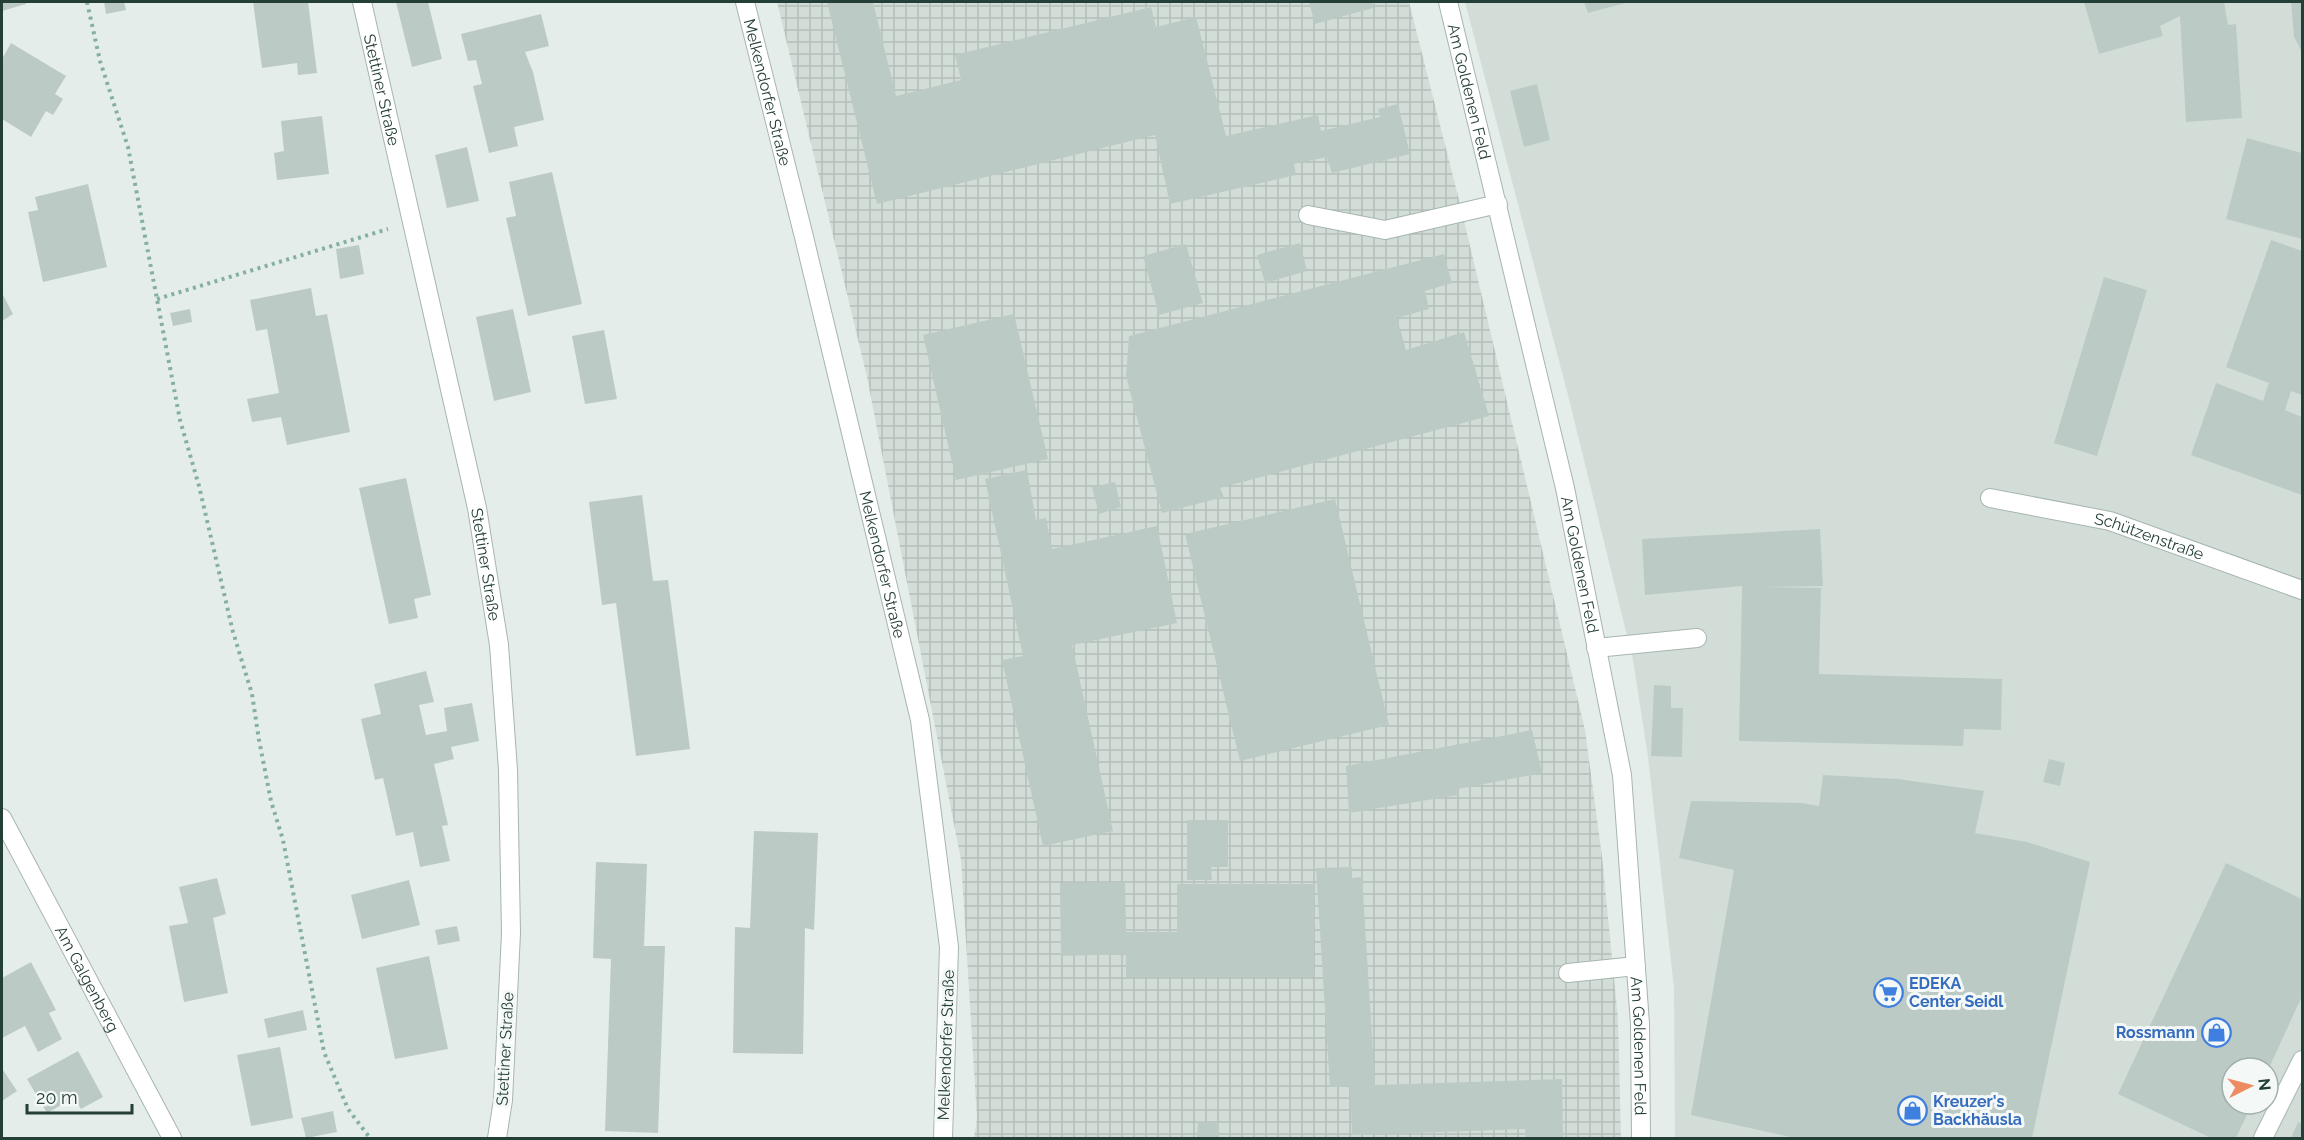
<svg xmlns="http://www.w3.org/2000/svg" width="2304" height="1140" font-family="Raleway,sans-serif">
	<defs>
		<pattern id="industrial-grid" width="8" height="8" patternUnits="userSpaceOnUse" patternTransform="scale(1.5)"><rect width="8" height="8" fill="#d2ddd8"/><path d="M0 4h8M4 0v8" fill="none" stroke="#b4bfba"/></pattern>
	</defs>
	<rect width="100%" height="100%" fill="#e4ede9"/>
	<path fill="#d2ddd8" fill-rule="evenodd" d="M1465,2H2302V1138H1675L1674,988L1648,757L1633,660L1569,399ZM2232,1068H2268V1104H2232Z"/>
	<path fill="url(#industrial-grid)" d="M777,2H1409L1460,204L1585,730L1602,856L1618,1019L1621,1138H974L977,1119L961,860L867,377Z"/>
	<path fill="#bccac5" d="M2,2H26V4L2,11Z
		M104,2H124L126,10L106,14Z
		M253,2H308L317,73L298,75L297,63L262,68Z
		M396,2H428L442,59L412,67Z
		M827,2H873L896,96L961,80L955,55L1151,7L1156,27L1196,17L1226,136L1318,115L1321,131L1380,117L1378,109L1398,104L1410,154L1332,173L1327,157L1294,164L1296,175L1170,204L1155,135L877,204Z
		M1309,2H1372L1373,8L1315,24Z
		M1584,2H1629L1588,13Z
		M2084,2H2224L2228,25L2236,24L2242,118L2186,122L2180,16L2160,26L2163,36L2099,54Z
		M2291,2H2302V52L2294,37Z
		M541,14L549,46L525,52L533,72L544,120L514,127L518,146L489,153L473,86L482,84L476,60L468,61L461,34Z
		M11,43L66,76L55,94L63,99L53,115L46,111L31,137L2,119V59Z
		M1537,84L1550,140L1524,147L1510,91Z
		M322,116L329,174L277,180L274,153L284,151L281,121Z
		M2247,138L2302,153V239L2226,219Z
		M467,147L479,201L447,208L435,155Z
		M552,172L582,304L528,316L506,218L516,216L509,182Z
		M88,184L107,267L43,282L28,212L38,210L35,197Z
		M2271,240L2302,251V395L2291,391L2285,410L2302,417V495L2191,455L2216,383L2263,401L2269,383L2226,367Z
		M1300,243L1307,271L1265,283L1257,255Z
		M1186,244L1203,303L1159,315L1143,256Z
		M359,245L364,274L340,279L336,249Z
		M1444,254L1452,283L1425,291L1429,309L1397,318L1406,350L1464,332L1489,416L1220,488L1224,497L1162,513L1126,376L1129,336Z
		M2104,277L2147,290L2097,456L2054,443Z
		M311,288L316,316L327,314L350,432L287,445L281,417L252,422L247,399L279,393L267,329L256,331L250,300Z
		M2,293L13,314L2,321Z
		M190,309L192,322L173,326L170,313Z
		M513,309L531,392L494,401L476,317Z
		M1014,314L1048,459L956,480L923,335Z
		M604,330L617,399L585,404L572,336Z
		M1027,470L1036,520L1046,518L1052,549L1157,526L1177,623L1072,645L1113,831L1043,846L1002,660L1023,656L985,479Z
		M406,478L431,595L414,599L418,618L389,624L359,488Z
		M1115,482L1121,507L1099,514L1092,487Z
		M642,495L653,581L668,580L690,749L636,756L616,603L602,605L589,502Z
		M1335,499L1389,725L1240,761L1185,534Z
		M1820,529L1823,586L1765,587L1821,588L1819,674L2002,679L2001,730L1964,729L1963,746L1739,741L1742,586L1645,595L1642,539Z
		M426,671L434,702L419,705L426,735L447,731L444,708L472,703L479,741L451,747L454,759L434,764L448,825L442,826L450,861L420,867L413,832L396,836L383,778L375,780L361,719L381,714L374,684Z
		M1654,685L1671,686V708H1683L1682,757L1651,756Z
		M1532,730L1542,773L1458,789V795L1349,813L1346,766Z
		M2049,759L2065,763L2060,786L2043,782Z
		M1823,775L1898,779L1984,791L1975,833L2027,842L2090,862L2032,1138H1795L1691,1115L1734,870L1679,858L1691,801L1802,803L1819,806Z
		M1187,820H1228V867H1211L1212,880H1187Z
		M754,831L818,833L814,930L805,928L803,1054L733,1053L735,927L750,928Z
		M596,862L647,864L644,946H665L658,1133L605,1131L611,959L593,958Z
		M2226,863L2302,899V996L2269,1068H2232V1104H2252L2236,1138H2211L2118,1094Z
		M1352,867V878L1362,877L1375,1085L1562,1079L1563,1138H1526L1525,1129L1352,1135L1350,1086L1330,1087L1316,868Z
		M217,878L226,914L213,918L228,993L184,1002L169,926L188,923L179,887Z
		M409,880L420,925L362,939L351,895Z
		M1125,882L1126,932H1177V884H1314V977H1126V954L1061,956L1060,883Z
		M457,926L460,941L438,945L435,930Z
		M429,956L448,1049L395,1059L376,968Z
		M31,962L56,1010L49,1013L62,1039L38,1052L25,1026L2,1038V978Z
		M303,1010L307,1030L268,1038L264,1019Z
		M280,1047L293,1118L251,1126L237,1055Z
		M78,1051L103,1097L81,1109L74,1098L47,1113L27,1079Z
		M3,1070L17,1091L2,1101V1071Z
		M333,1111L337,1132L306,1138L301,1118Z
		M1198,1121L1219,1123L1218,1138H1197Z
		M2298,1122L2302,1124V1138H2291Z"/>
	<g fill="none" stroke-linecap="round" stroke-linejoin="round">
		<defs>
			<g id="minor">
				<path id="s1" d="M362,2L477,508L499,645L508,770L511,933L503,1100L497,1138"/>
				<path id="s2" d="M745,2L804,237L920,720L949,947L943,1138"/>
				<path id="s3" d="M1448,2L1565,488L1622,775L1640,1024L1641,1138"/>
				<path d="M1308,215L1385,230L1498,204"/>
				<path id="s4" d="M1990,498L2110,521L2302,590"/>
				<path d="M1596,648L1697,638"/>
				<path id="s5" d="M2,818L172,1138"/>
				<path d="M1568,973L1636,966"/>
				<path d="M2263,1138L2302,1060"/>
			</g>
		</defs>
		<use href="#minor" stroke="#a7b5b0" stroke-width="20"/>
		<path stroke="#85afa4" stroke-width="4" stroke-dasharray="3 4.5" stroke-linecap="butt" d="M87,2L100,61L128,147L180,420L199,486L233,632L252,694L259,740L271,801L283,840L324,1052L348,1109L370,1138
			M157,299L388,229"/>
		<use href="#minor" stroke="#fff" stroke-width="18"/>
	</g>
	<defs>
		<symbol id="supermarket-ring" viewBox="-11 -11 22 22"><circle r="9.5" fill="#f4f9f7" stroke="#3f7fe0" stroke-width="1.5"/><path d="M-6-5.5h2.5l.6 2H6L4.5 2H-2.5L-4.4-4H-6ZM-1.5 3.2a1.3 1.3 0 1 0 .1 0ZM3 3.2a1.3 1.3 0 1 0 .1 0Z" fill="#3f7fe0"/></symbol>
		<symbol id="shop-ring" viewBox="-11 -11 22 22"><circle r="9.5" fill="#f4f9f7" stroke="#3f7fe0" stroke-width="1.5"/><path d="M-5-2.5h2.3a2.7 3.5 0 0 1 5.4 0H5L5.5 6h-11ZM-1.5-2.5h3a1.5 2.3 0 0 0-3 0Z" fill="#3f7fe0"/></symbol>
	</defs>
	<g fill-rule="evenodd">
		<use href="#supermarket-ring" x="1872" y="976" width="33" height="33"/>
		<use href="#shop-ring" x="2200" y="1016" width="33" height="33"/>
		<use href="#shop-ring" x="1896" y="1094" width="33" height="33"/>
	</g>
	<g text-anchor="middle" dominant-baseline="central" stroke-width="6" stroke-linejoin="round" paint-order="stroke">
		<g font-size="16" fill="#243e38" stroke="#f4f9f7">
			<text stroke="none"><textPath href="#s1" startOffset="90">Stettiner Straße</textPath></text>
			<text stroke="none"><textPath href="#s3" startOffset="92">Am Goldenen Feld</textPath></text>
			<text stroke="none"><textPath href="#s2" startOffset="93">Melkendorfer Straße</textPath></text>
			<text stroke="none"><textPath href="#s4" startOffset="164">Schützenstraße</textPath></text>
			<text stroke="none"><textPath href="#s1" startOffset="576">Stettiner Straße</textPath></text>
			<text stroke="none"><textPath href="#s2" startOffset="579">Melkendorfer Straße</textPath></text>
			<text stroke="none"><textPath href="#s3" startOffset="578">Am Goldenen Feld</textPath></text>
			<text stroke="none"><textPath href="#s5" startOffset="182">Am Galgenberg</textPath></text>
			<text transform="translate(946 1045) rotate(-88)">Melkendorfer Straße</text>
			<text stroke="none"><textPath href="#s3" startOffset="1064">Am Goldenen Feld</textPath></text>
			<text transform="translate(505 1049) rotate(-87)">Stettiner Straße</text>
		</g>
		<g font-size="16" font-weight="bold" fill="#366cbe" stroke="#f4f9f7" text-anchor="start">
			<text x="1909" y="983">EDEKA<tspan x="1909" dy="18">Center Seidl</tspan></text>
			<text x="2195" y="1032" text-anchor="end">Rossmann</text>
			<text x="1933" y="1101">Kreuzer's<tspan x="1933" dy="18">Backhäusla</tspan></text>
		</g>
	</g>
	<rect width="2304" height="1140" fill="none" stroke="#243e38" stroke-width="6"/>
	<g transform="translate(2250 1086) rotate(84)"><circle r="28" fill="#f4f9f7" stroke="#a1aeab" stroke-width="1.5"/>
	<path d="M0-4.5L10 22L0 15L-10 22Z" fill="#ed8c62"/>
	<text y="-9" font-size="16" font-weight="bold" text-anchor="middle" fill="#243e38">N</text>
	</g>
	<path d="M27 1104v9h105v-9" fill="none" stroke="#243e38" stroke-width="3"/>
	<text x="36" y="1104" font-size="18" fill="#243e38" stroke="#f4f9f7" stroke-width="4.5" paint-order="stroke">20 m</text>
</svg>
